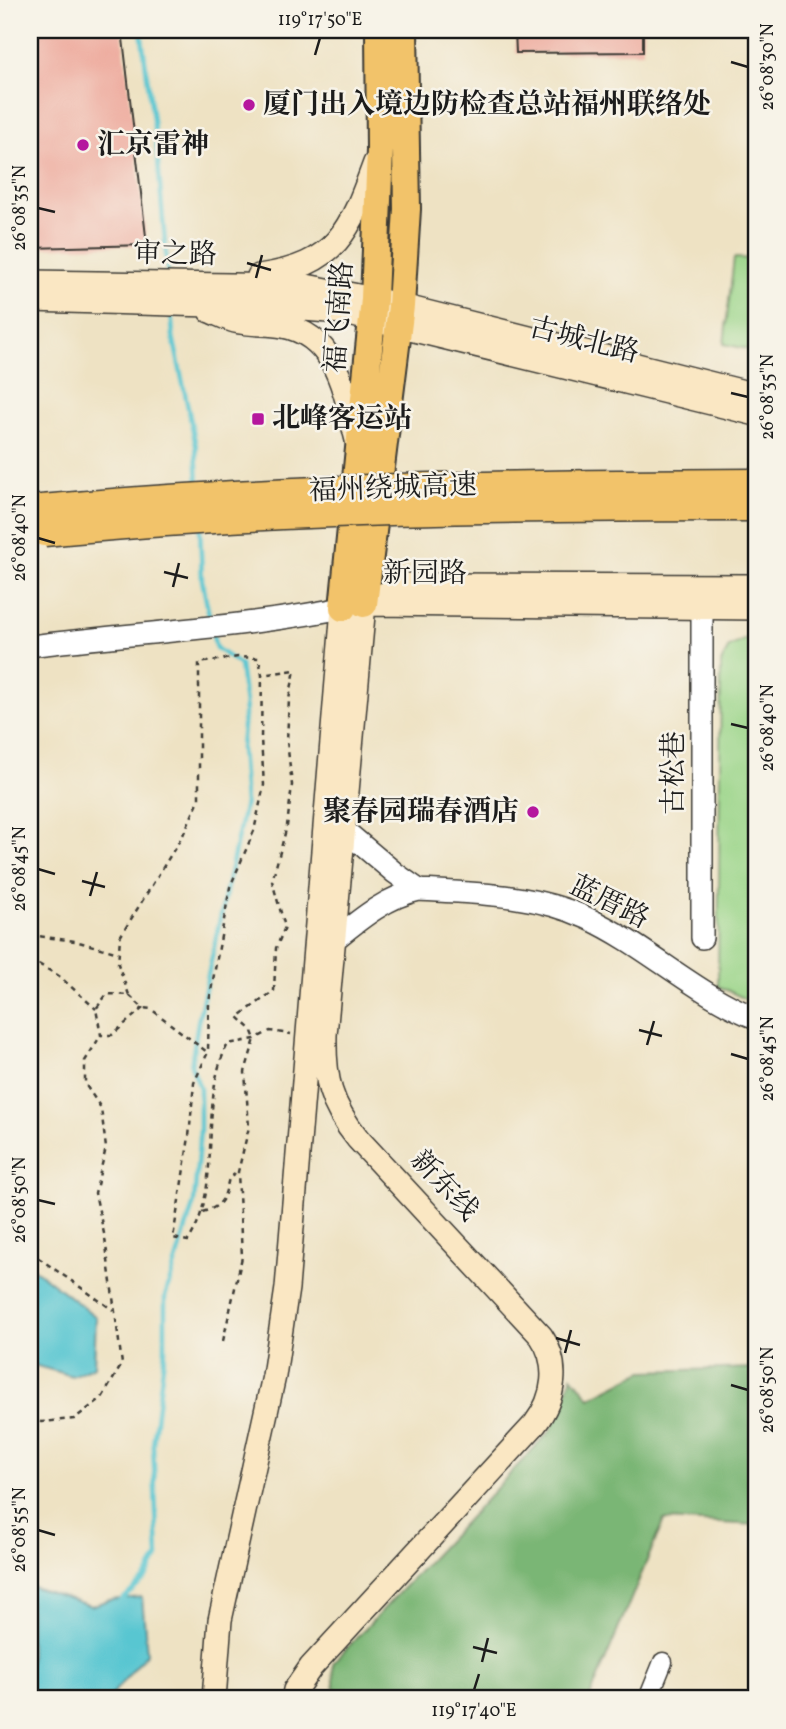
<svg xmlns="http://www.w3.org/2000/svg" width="786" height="1729" font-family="Vollkorn,'Noto Serif SC',serif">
	<rect width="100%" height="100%" fill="#f7f3e8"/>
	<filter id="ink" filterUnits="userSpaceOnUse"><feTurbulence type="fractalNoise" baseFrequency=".0143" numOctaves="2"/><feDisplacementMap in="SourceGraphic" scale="14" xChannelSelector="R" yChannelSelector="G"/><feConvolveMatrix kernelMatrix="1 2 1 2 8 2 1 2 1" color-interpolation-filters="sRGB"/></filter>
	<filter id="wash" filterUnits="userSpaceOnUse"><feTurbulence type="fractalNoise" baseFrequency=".00686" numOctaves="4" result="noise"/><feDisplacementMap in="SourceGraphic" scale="28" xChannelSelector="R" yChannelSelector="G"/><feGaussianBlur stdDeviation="1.57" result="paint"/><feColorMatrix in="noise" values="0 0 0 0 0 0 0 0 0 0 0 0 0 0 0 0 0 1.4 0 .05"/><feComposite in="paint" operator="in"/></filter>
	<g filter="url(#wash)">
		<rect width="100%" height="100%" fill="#eee2c3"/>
		<path fill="#99d487" stroke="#5a7852" stroke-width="2" d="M734,258L756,259V351L724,344Z
			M756,634V1004L718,986L721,663L729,647Z"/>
		<path fill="#7ab674" stroke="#4b6948" stroke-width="2" d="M756,1368V1525L664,1520L589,1699H335L333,1663L550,1431L561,1408L572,1376L590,1398L643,1371Z"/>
		<path fill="#59c6d1" stroke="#3a7176" stroke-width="2" d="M30,1266L96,1317L94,1366L72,1376L30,1364Z
			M30,1586L91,1606L109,1600L142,1597L147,1654L108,1699H30Z"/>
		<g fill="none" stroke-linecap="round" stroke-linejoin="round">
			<path stroke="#59c6d1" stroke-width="4.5" d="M141,30L157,150L168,277
				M171,310L173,336L196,446L198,488
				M200,528L202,580L210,620
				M121,1601L145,1579L158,1557L153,1444L165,1350V1297L194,1202L200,1130V1088L191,1065L198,1022L245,803L241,748L245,704L240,665L216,648L212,632"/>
		</g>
		<g id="blocks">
			<path fill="#eeada0" d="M30,30H122L147,245L30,248Z
				M515,30H643V52L516,53Z"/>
		</g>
	</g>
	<g filter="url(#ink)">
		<use href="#blocks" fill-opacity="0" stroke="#3c3a35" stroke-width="2"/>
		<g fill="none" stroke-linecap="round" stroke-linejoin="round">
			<defs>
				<path id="minor" d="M648,1699L663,1662"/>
				<path id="tertiary" d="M30,646C139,632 249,628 357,605
					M344,830L395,873L419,890
					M702,938V607
					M334,940C360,919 386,897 419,890C475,893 535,894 587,918C646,945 695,994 756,1018"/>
				<path id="secondary" d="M259,276C337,265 350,231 375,163
					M30,282L306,286L374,299L756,395
					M30,300L279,307L341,312L756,414
					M210,311C218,314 227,319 235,321C251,325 268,323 283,326C338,336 345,395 357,440
					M364,604L404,585L756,586
					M371,604L756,608
					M214,1699L220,1620L274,1376L287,1288L343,608
					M293,1699L295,1690L311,1667L535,1424C555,1398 560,1364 541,1336L358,1139C330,1104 324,1079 325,1035L364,604"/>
				<path id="primary" d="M364,604L401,306L407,209L404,30
					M343,608L374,299L380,150L379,30"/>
			</defs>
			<use href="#minor" stroke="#3c3a35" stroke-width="21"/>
			<use href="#tertiary" stroke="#3c3a35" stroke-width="24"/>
			<use href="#secondary" stroke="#3c3a35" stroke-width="26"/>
			<use href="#primary" stroke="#3c3a35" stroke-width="30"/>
			<path stroke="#3c3a35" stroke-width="2.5" stroke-dasharray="5 5" stroke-linecap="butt" d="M30,935L75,941L119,953
				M30,959L59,976L96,1009
				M129,995L118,964L120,937L183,835L199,800V663L238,657L259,658L262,675L261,739L264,785L254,831L230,887L209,1002L208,1052L194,1083L189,1137L173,1238L188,1241C225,1185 197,1102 228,1044L255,1039L270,1031L291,1034
				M143,1008L112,1035H101L96,1009L107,994L129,995L143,1008L151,1009L207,1052
				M202,1212C224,1206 224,1198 229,1178L238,1172
				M30,1252L113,1310
				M223,1341L242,1257L238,1172L249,1127L245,1072L255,1039L251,1029L238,1017L274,991L276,948L285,927L272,881L287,826L292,785L287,741L289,699L295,670L262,675
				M30,1420L41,1422L74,1419L102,1398L122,1364L105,1238L95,1193L106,1148L101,1108L85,1084V1061L101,1035"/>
			<use href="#minor" stroke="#fff" stroke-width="18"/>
			<use href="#tertiary" stroke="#fff" stroke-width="21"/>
			<use href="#secondary" stroke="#fae7c3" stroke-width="23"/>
			<use href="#primary" stroke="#f2c36a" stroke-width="26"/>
			<defs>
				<path id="motorway-bridge" d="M30,511C271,488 514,485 756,484
					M44,531C280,508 519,506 756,506"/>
			</defs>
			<use href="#motorway-bridge" stroke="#3c3a35" stroke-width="33" stroke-linecap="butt"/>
			<use href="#motorway-bridge" stroke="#f2c36a" stroke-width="30"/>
		</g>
	</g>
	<path fill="none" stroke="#1c1c1c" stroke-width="2.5" d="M315,55L320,38M731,62L748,67M38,208L55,212M247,263L271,270M256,278L262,255M731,393L748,397M38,538L55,543M164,572L188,578M173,587L179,563M731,724L748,728M38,869L55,874M82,881L105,887M90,896L97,872M639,1030L662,1036M647,1045L654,1021M731,1054L748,1059M38,1200L55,1204M556,1338L580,1345M565,1353L571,1330M731,1385L748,1390M38,1530L55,1535M473,1647L497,1653M482,1662L488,1638M474,1690L479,1674"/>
	<g fill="#b5179e" stroke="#f7f3e8" stroke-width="2.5">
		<circle cx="249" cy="105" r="7"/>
		<circle cx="83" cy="145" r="7"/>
		<rect x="251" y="412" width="14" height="14" rx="3.5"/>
		<circle cx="533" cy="812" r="7"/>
	</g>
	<g text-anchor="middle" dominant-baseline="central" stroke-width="5" stroke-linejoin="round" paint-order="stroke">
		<g font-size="28" font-weight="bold" fill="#1c1c1c" stroke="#f7f3e8" text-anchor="start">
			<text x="263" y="105">厦门出入境边防检查总站福州联络处</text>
			<text x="97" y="145">汇京雷神</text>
			<text x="272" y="419">北峰客运站</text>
			<text x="519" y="812" text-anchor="end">聚春园瑞春酒店</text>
		</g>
		<g font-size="28" fill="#1c1c1c" stroke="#f7f3e8">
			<text transform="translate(175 255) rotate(1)">审之路</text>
			<text transform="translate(340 317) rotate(-86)">福飞南路</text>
			<text transform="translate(584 341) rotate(14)">古城北路</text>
			<text transform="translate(393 489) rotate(-2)">福州绕城高速</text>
			<text x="425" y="574">新园路</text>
			<text transform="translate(674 773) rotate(-90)">古松巷</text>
			<text transform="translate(609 903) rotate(26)">蓝厝路</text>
			<text transform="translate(444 1186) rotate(47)">新东线</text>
		</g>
	</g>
	<rect width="786" height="1729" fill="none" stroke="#f7f3e8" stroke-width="77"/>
	<rect x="38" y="38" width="710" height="1652" fill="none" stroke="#1c1c1c" stroke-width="2.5"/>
	<g font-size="18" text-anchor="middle" fill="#1c1c1c">
		<text x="320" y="25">119°17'50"E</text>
		<text transform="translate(767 67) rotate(-90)" y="6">26°08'30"N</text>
		<text transform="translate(19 208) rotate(-90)" y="6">26°08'35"N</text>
		<text transform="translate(767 397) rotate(-90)" y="6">26°08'35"N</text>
		<text transform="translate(19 538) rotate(-90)" y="6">26°08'40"N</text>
		<text transform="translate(767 728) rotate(-90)" y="6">26°08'40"N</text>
		<text transform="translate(19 869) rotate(-90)" y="6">26°08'45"N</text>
		<text transform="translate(767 1059) rotate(-90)" y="6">26°08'45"N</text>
		<text transform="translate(19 1200) rotate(-90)" y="6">26°08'50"N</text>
		<text transform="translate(767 1390) rotate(-90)" y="6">26°08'50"N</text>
		<text transform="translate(19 1530) rotate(-90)" y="6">26°08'55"N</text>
		<text x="474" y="1716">119°17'40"E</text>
	</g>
</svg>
